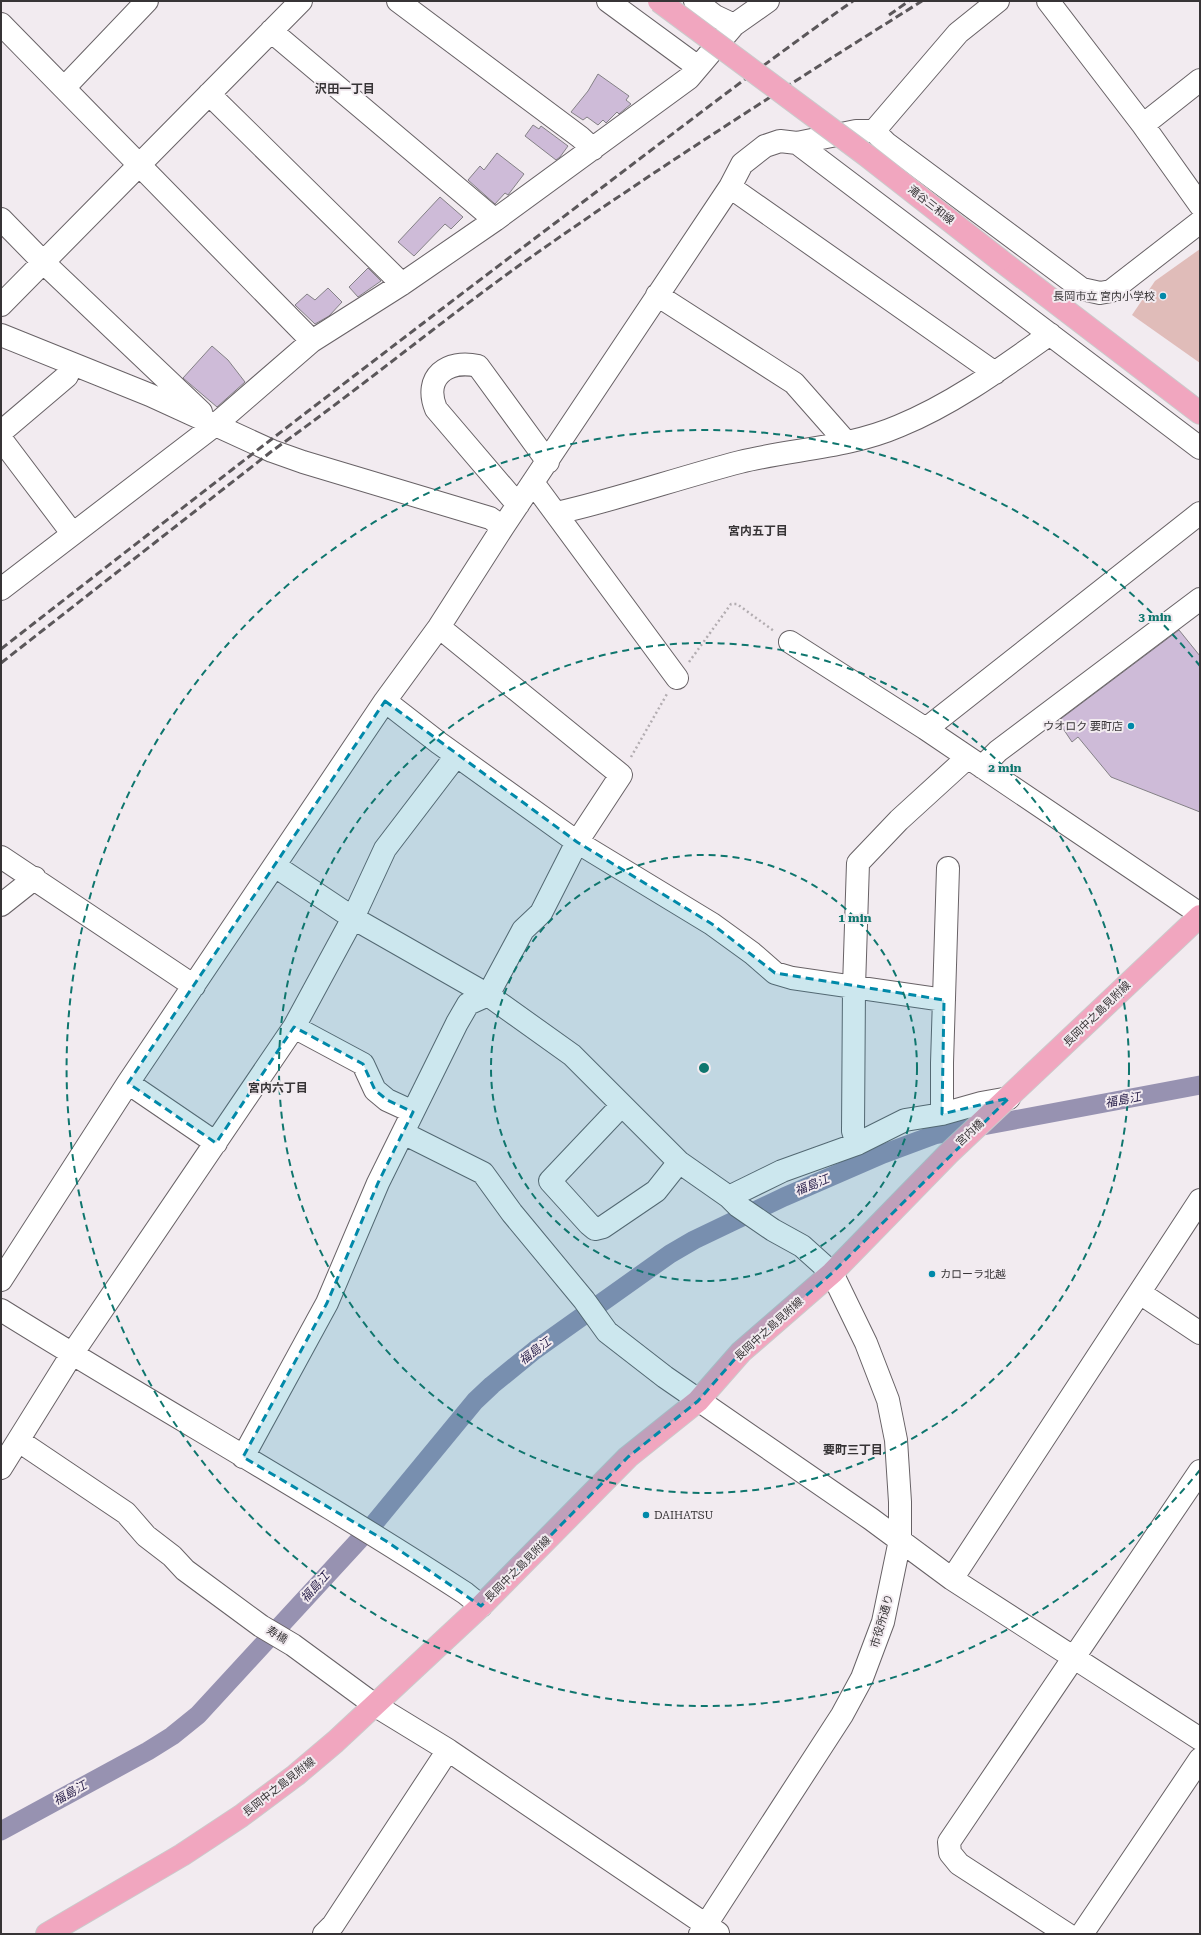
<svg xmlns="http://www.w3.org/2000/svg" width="1201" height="1935" font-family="'Roboto Serif','Noto Sans JP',serif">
	<rect width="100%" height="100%" fill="#f2ebf0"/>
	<path fill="#e0bcb9" d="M1200,249V363L1132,315L1155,281Z"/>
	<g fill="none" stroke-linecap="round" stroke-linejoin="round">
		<path stroke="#9792b1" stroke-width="19" d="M1,1831L148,1751L172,1736L198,1715L372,1526L475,1401L492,1385L535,1350L670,1254L694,1240L784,1197L883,1154L934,1135L1200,1085"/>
	</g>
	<path fill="#cebbd8" stroke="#848186" d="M598,74L629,96L626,100L631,104L619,114L617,112L606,123L603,120L598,125L587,117L583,120L571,112L588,91Z
		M533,125L539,129L541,126L568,146L560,157L556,160L525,136Z
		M497,153L524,174L508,195L505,193L495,204L468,180L480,166L484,170Z
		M440,197L463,217L451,229L445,224L414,256L398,242Z
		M368,268L381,281L358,297L349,287Z
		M328,288L342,302L329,316L315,324L295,305L307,294L315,300Z
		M212,346L228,360L245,382L217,407L183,378Z
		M1179,630L1200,656V812L1111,777L1078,737L1072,742L1058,721Z"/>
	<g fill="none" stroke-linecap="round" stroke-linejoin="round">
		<defs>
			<path id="minor" d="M398,1L580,137L593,149
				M608,1L698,67
				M695,1L715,16L734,25
				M1048,1L1143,125L1200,205
				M1,24L312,341
				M271,31L495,220
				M64,88L147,1
				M209,94L402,284
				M1143,125L1200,80
				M874,131L958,33L998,1
				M797,143L1200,448
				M730,187L995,373
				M1,219L43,262L201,412
				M657,295L794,383L846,442
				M1,305L301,1
				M1,335L150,395L272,451L303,462L490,518L503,527
				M1,432L67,376L72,364
				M1,439L72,533
				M534,484L677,678
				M518,505L436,409C423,377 447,359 478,366L548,462
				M557,513C619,499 678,478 740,462C792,449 848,448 899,426C953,404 1002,368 1050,334
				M1,589L215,425L312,341L402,284L495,220L689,78L734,25L768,1
				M790,642L926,729L1200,914
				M385,701L439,743L577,842L712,924L752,953L775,973L792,978L944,1000
				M926,729L1200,513
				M982,767L998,751L1200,599
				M1,857L194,986
				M275,866L353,918L488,995L572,1055L679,1162L729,1197L738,1206L773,1230L802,1246L832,1273L866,1343L888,1400L896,1440L900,1502V1540L883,1622L862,1678L842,1715L700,1934
				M1,905L35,878
				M294,1027L363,1064L375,1090L387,1100L413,1112
				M128,1083L216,1143
				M622,1105L550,1181L589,1224L595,1229L603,1227L656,1191L679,1162
				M942,1114V1063L948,868
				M403,1133L483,1173L512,1213L584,1300L607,1332L665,1377L871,1519L952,1579L1200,1739
				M857,1144L853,1131L854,987L858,863L899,820L967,758
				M729,1197L782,1171L857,1144L905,1120L942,1114L981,1103L1009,1098
				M1,1280L128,1083L385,701L439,627L503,527L730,187L742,164L765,146L780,141L797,143L856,131H874L886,143L1082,289L1100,293L1111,291L1200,222
				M1140,1293L1200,1333
				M1,1310C155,1406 313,1494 465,1593L481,1606
				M19,1441L126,1513L146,1536L172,1556L185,1570L261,1626L293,1645L376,1706L448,1750L718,1933
				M243,1457L327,1303L378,1183L457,1023L468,1004L488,995L523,930L541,913L577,842L621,775L439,627
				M1,1468L72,1354L294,1027L353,918L385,849L456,756
				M952,1579L1200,1200
				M324,1934L333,1925L448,1750
				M1067,1934L959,1864L950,1853L949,1842L1200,1471
				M1082,1934L1200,1759"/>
			<path id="major" d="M1000,260L1200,413
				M47,1934L182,1855L241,1816L296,1775L335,1742L481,1606L628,1457L698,1401L741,1352L832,1273L948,1154L1200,916"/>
		</defs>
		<use href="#minor" stroke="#686266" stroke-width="24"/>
		<use href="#major" stroke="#cbcacb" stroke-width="24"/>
		<path stroke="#b3adb1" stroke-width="2.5" stroke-dasharray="2 3" stroke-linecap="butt" d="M689,662L731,604H737L774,631
			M631,757L667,694"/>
		<use href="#minor" stroke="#fff" stroke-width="22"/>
		<use href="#major" stroke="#f1a6bf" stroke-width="22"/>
		<path stroke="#5b575a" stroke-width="3" stroke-dasharray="8 4" stroke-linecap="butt" d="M889,15L909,1
			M1,649C179,510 358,372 538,236C643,157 746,76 853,1
			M1,663L272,451C355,392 434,327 517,267C648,174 785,87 922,1"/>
		<defs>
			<path id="major-bridge" d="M659,1L866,155L1000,260"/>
		</defs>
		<use href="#major-bridge" stroke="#cbcacb" stroke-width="24" stroke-linecap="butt"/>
		<use href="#major-bridge" stroke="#f1a6bf" stroke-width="22"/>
	</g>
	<path fill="#0089a9" fill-opacity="0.2" stroke="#0089a9" stroke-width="3" stroke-dasharray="8 5" stroke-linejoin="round" d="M385,701L577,842L712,924L775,973L944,1000L942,1114L1009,1098L832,1273L741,1352L698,1401L628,1457L481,1606L386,1541L243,1457L327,1303L378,1183L413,1112L387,1100L375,1090L363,1064L294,1027L216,1143L128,1083Z"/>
	<g fill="none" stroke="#0f766e" stroke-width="2" stroke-dasharray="7 5">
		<circle cx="704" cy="1068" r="213"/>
		<circle cx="704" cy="1068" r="425"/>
		<path d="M1200 1470A638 638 0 1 1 1200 666"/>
	</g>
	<g fill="#0089a9" stroke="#f2ebf0" stroke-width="1.5">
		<circle cx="1163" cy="296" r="4"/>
		<circle cx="1131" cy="726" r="4"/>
		<circle cx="932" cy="1274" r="4"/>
		<circle cx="646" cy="1515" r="4"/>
	</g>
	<g text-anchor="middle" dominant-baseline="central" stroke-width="4" stroke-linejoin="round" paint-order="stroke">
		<g font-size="11" fill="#373436" stroke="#f2ebf0">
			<text transform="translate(931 205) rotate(38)">滝谷三和線</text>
			<text transform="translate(1097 1014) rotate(-44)">長岡中之島見附線</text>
			<text transform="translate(970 1133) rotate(-43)">宮内橋</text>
			<text transform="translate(769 1329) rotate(-42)">長岡中之島見附線</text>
			<text transform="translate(518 1569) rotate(-45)">長岡中之島見附線</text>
			<text transform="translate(882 1621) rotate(-74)">市役所通り</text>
			<text transform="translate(277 1635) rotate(31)">寿橋</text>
			<text transform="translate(279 1787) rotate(-38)">長岡中之島見附線</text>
		</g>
		<g font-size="11" fill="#373436" stroke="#f2ebf0" text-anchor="end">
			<text x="1155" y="296">長岡市立 宮内小学校</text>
			<text x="1123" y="726">ウオロク 要町店</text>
			<text x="940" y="1274" text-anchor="start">カローラ北越</text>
			<text x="654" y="1515" text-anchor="start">DAIHATSU</text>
		</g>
		<g font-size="12" font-weight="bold" fill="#373436" stroke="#f2ebf0">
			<text x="345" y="89">沢田一丁目</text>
			<text x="758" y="531">宮内五丁目</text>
			<text x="278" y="1088">宮内六丁目</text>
			<text x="853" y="1450">要町三丁目</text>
		</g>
		<g font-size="12" font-style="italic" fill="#2d244e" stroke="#f2ebf0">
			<text transform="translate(1123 1100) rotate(-11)">福島江</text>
			<text transform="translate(812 1185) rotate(-22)">福島江</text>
			<text transform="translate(535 1351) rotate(-37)">福島江</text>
			<text transform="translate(315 1587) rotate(-48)">福島江</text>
			<text transform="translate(70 1793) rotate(-29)">福島江</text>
		</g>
	</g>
	<circle cx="704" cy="1068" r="6" fill="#0f766e" stroke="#f2ebf0" stroke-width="2"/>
	<g font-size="12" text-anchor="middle" font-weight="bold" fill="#0f766e" stroke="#f2ebf0" stroke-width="4" stroke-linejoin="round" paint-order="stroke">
		<text x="1155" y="621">3 min</text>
		<text x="1005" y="772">2 min</text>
		<text x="855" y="922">1 min</text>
	</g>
	<rect width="1201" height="1935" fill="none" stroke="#373436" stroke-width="4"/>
</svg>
